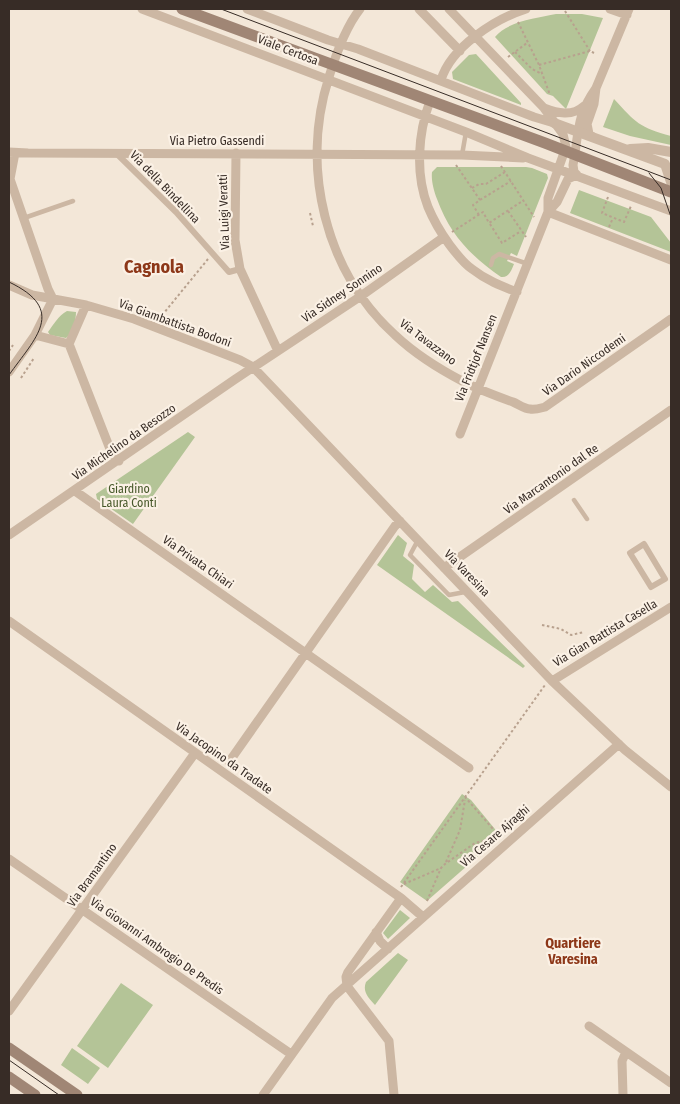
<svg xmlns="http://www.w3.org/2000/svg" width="680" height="1104" font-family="'Fira Sans Condensed',sans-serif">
	<rect width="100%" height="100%" fill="#f3e7d8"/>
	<path fill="#b4c497" d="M556,14H582L603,18L566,109L553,96L547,94L495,37C508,21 537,18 556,14Z
		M476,54L521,103V105L453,79L452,72L469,55Z
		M614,99C635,122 640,128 671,136V145L630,136L603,127Z
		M437,167H526L532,168L547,174L548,178L517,256L511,253L507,261L514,264C511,271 509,278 501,277C471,256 450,235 437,199C434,191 431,181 432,172Z
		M579,190L651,217L671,243V252L570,213Z
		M67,311L76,312C76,320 73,334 66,338L50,335L48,332C54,324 58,316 67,311Z
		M188,432L195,437L133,524L97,499L96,494Z
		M398,535L407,543L403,556L414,565L412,579L425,592L433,585L452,602L458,601L525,666L523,668L377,565Z
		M462,794L471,800L499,834L500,837L427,901L400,882Z
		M400,910L410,918L388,939L383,933Z
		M398,953L408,960L375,1005C369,998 362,992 366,982Z
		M121,983L153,1005L108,1068L77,1046Z
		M72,1048L100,1068L88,1084L61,1065Z"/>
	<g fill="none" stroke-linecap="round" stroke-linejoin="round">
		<path stroke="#b8a18e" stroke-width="2" stroke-dasharray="2.5 2.5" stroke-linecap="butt" d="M565,11L590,51
			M518,22L539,65L550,95
			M515,52L532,69L542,74
			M508,57L527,43
			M539,65L590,51L594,53
			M456,165L480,200L473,205L479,215
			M501,166L534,217
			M472,188L479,184H486L505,172
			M608,197L602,213L624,222L631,206
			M480,200L511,181
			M508,211L526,237
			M310,213L313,226
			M490,224L502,243L521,231
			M609,227L613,218
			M452,232L483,212L489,223L524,200
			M159,319L208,259
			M9,351L13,345
			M21,378L34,358
			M542,625L561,629L571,635L584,632
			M446,862L460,830L465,800
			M404,884L441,868
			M401,887L545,685
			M427,901L441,868L445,864L475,843L500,837L465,797"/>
		<path stroke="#ccb7a3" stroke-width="4.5" d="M462,155L466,132
			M24,218L73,201
			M491,265L493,258L499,254L528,264
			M574,500L587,519
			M418,540L410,555L449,595L465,592"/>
		<path stroke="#ccb7a3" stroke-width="6" d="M117,154L176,212L229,272L240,269
			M644,544L665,579L651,587L630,553Z"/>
		<path stroke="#ccb7a3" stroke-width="9" d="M142,9L466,132L528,158L671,211
			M247,9L328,40L358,49L534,117L554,123
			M360,9C345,28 336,54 329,77C300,167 325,272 395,335C415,354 439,369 464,382C480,390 496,396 513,402C518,404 525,409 530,409C535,410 541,408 545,407L671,319
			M419,9L460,51
			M449,9L544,108L563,134L566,147L548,198V212L460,434
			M610,9L627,15
			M441,80C451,47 495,19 526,9
			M430,101C418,133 415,174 428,207C433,219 441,233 449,244C455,252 463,263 472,269C486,280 501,286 517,292
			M544,108C557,113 572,117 584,106
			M593,137L589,134L587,124L594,104L596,88L629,9
			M9,152L28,153L462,155L523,158
			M15,153L10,179L48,289L53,299
			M236,153L235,240L240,269L278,351
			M548,212L557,202L568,179L577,175L574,172L573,165C579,133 576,116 596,88
			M548,212L671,260
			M9,285L32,295L86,305L134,319L240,360L253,367L552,681L625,750L671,787
			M86,305L69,344L112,454L119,461
			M35,335L69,344
			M9,372L35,335L53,299
			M75,491L469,768
			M9,535L234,380L361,296L444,237
			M444,568L671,410
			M9,621L401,898L423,917
			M552,681L671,607
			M229,762L395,526L400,521
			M9,859L291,1054
			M376,932L380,941L388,949
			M347,986L389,1041L394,1095
			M347,986L346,977L348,972L401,898
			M9,1011L195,753
			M589,1026L671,1083
			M263,1095L332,998L619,744
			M623,1095L622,1061L626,1052"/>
		<path stroke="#ccb7a3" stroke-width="10" d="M554,123L665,164L671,182
			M630,149L648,148L671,152"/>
		<path stroke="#a08675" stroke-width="11" d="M182,9L545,143L671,192
			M9,1048L77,1095
			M9,1077L35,1095"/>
		<path stroke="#372c26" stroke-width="1" d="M221,9L671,180
			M649,173L661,188L671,217
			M9,282C68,310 35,338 9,375
			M9,1060L59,1095"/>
	</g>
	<g text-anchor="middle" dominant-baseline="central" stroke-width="4.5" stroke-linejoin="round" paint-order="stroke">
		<g font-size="12" fill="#372c26" stroke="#fbf1e5">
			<text transform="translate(288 50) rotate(21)">Viale Certosa</text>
			<text x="217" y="141">Via Pietro Gassendi</text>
			<text transform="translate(165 187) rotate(46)">Via della Bindellina</text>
			<text transform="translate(224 212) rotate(-92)">Via Luigi Veratti</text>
			<text transform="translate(342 293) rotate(-34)">Via Sidney Sonnino</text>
			<text transform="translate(175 323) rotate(20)">Via Giambattista Bodoni</text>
			<text transform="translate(428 342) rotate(37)">Via Tavazzano</text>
			<text transform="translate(476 358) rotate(-68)">Via Fridtjof Nansen</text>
			<text transform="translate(584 365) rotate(-35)">Via Dario Niccodemi</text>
			<text transform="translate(124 442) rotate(-35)">Via Michelino da Besozzo</text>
			<text transform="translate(551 479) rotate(-35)">Via Marcantonio dal Re</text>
			<text transform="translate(198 562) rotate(35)">Via Privata Chiari</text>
			<text transform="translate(467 573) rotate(46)">Via Varesina</text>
			<text transform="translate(605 633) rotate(-31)">Via Gian Battista Casella</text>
			<text transform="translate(224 758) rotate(35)">Via Jacopino da Tradate</text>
			<text transform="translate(495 836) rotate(-41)">Via Cesare Ajraghi</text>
			<text transform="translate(92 875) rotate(-54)">Via Bramantino</text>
			<text transform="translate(157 946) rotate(35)">Via Giovanni Ambrogio De Predis</text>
		</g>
		<g font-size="12" fill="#455728" stroke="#fbf1e5">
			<text x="129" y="489">Giardino<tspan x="129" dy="14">Laura Conti</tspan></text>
		</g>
		<g font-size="14" font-weight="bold" fill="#8d3718" stroke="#fbf1e5">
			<text x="573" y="943">Quartiere<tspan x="573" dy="16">Varesina</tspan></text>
		</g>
		<g font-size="18" font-weight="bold" fill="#8d3718" stroke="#fbf1e5">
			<text x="154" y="267">Cagnola</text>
		</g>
	</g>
	<rect width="680" height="1104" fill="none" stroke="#372c26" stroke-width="20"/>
</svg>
